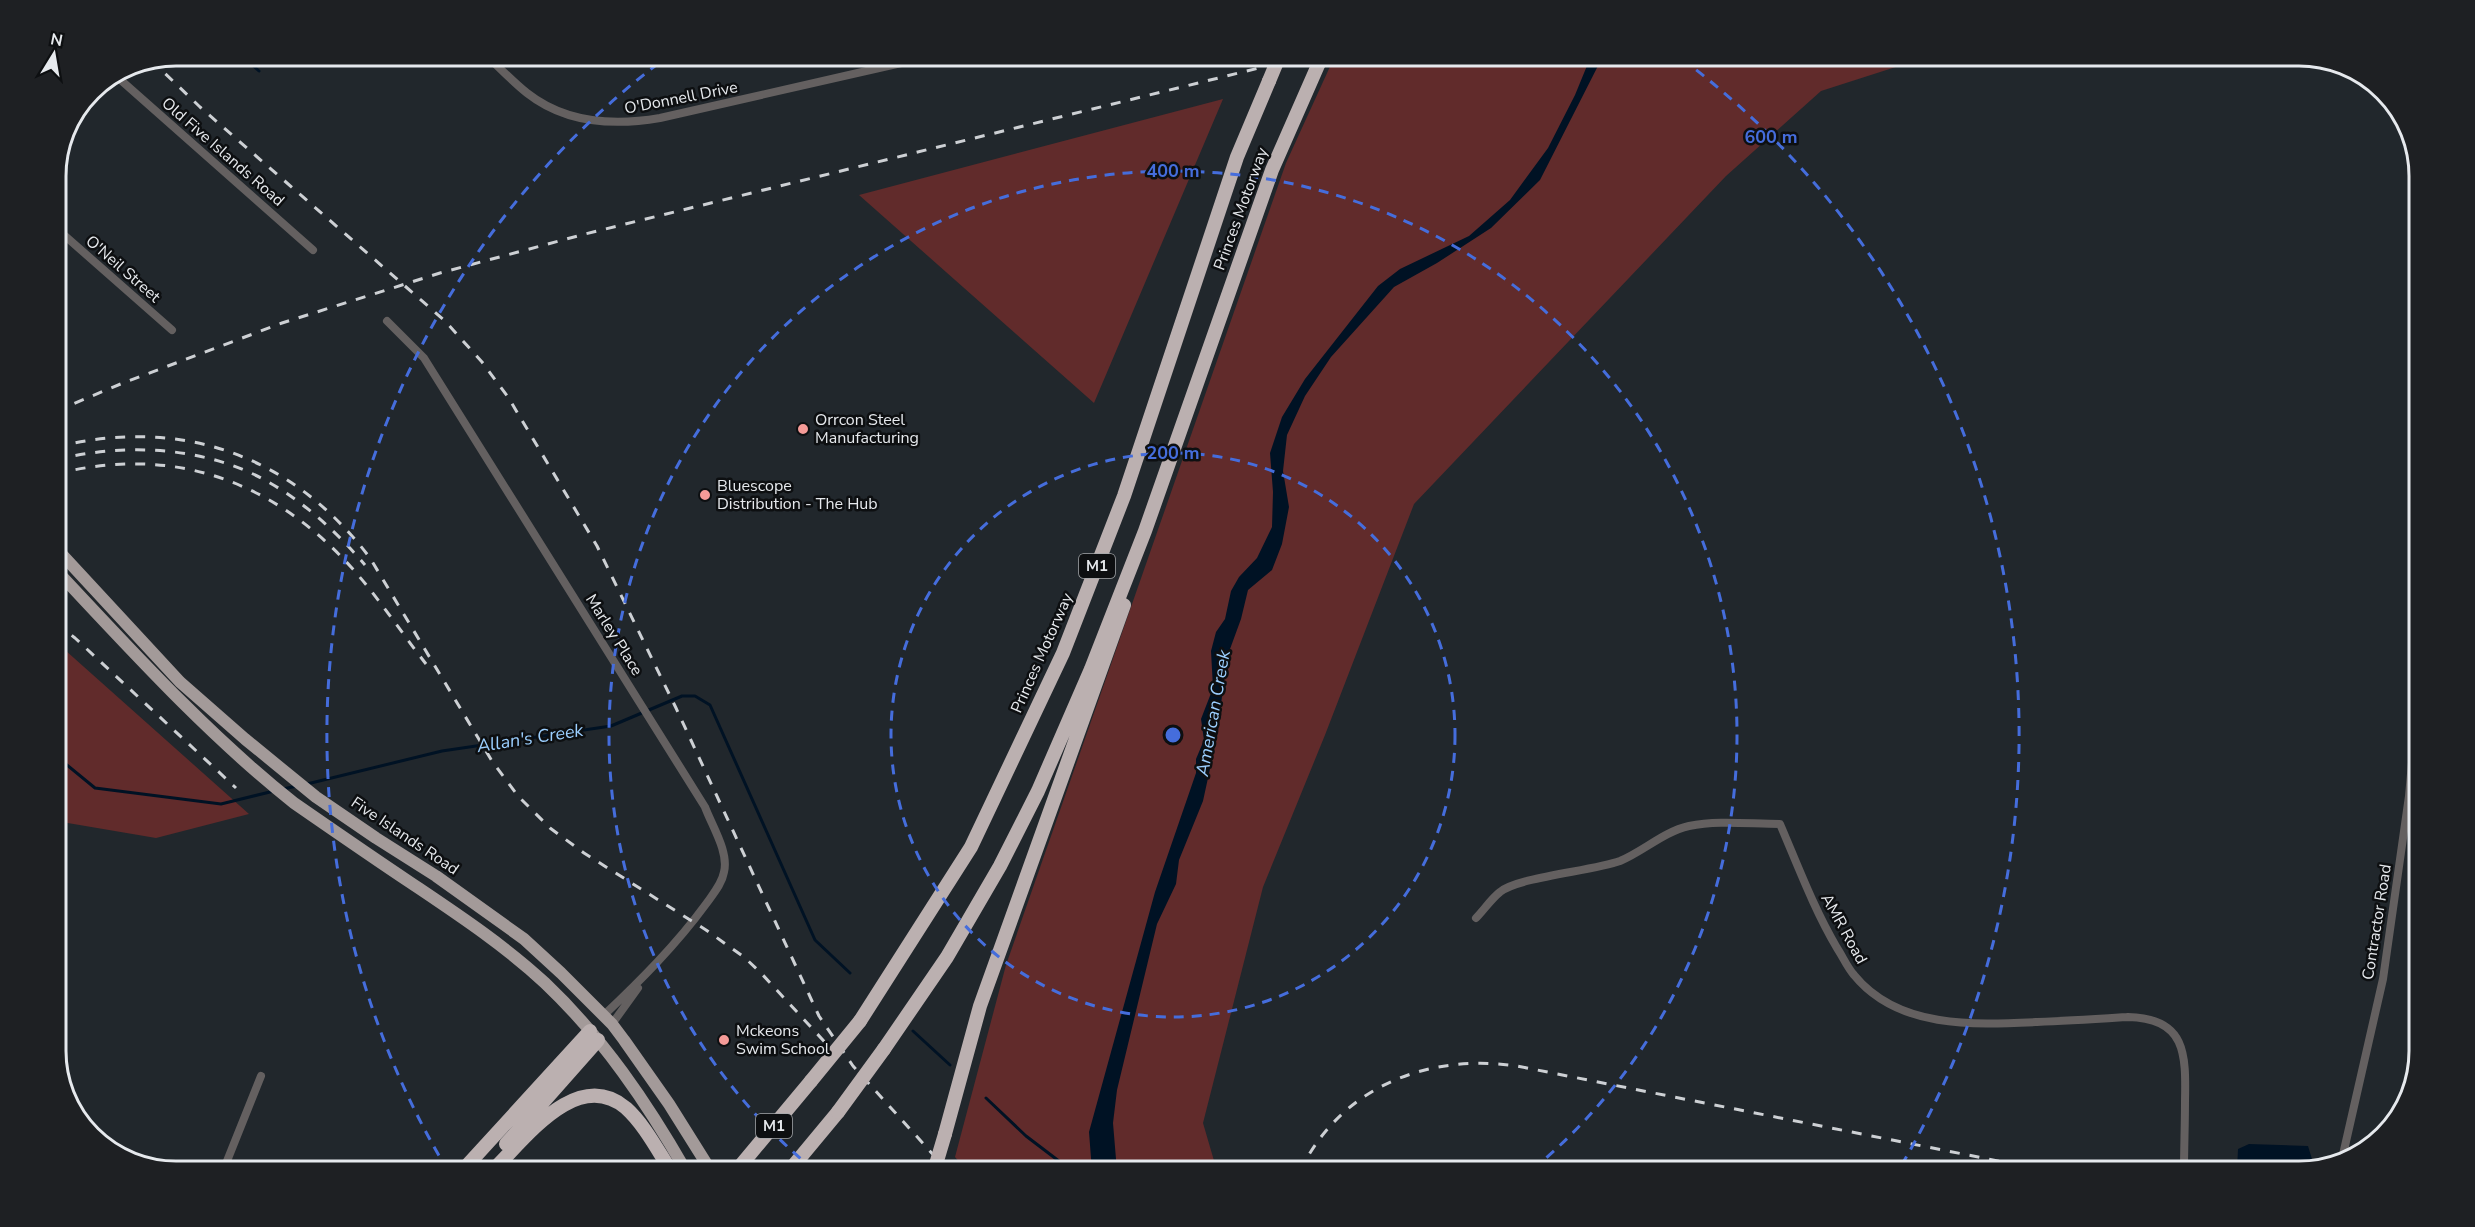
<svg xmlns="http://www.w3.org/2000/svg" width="2475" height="1227" font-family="'Nunito Sans',sans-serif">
	<rect width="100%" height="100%" fill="#21272c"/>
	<path fill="#612b2b" d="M1351,56H1930L1821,91L1726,176L1414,504L1325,735L1263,887L1203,1123L1217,1171H967L955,1157L1006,965L1286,163L1333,60Z
		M1223,99L1094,403L859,195Z
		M56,642L249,814L156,838L56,821Z"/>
	<path fill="#001224" d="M1591,56H1603L1540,180L1491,228L1437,263L1394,287L1331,357L1305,396L1287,435L1283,471L1289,507L1282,544L1272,570L1248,590L1241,619L1226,660L1218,732L1203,801L1179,860L1176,884L1157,924L1117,1090L1113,1123L1117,1171H1092L1089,1132L1155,892L1196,773V759L1204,740L1201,719L1213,688L1211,651L1216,632L1225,619L1231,591L1239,577L1257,558L1272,527L1273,492L1270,453L1282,417L1305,379L1378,286L1400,269L1469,236L1510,200L1548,148L1575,95Z
		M2249,1144L2308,1146L2312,1159L2309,1169L2300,1171H2237L2238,1149Z"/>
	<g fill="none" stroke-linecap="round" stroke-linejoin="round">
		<path stroke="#001224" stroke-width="3" d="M242,56L259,71
			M56,756L95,788L221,804L274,791
			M307,784L442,751L611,726L682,696H695L710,705L815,940L850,973
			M283,789L297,786
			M913,1031L950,1065
			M986,1098L1026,1136L1072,1171"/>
		<path stroke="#646060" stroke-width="8" d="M487,56C500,68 513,82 527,93C565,123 614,126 660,118L932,56
			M115,75L313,250
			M56,228L172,330
			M387,321L424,358L705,807C712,826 729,852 724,872C722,884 713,894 706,904C676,945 640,981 603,1016
			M1476,918C1484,910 1491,899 1500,892C1518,877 1592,871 1620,861C1644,851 1663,832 1689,826C1718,820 1750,824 1780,824C1798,866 1814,909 1837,948C1843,957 1847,967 1854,975C1898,1029 1974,1025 2037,1022C2067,1021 2097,1019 2128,1017C2186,1018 2186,1054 2185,1101C2185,1125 2184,1148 2184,1171
			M612,1024L638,988
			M2342,1159L2383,979L2409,796L2419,685
			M223,1171L261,1076"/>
		<path stroke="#a39a99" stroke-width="12" d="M56,548L180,682L245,739L316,797L376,838L436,876L524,939L561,973L612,1024L624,1040L669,1104L711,1171
			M56,570C132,651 207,734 294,803C333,830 372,857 411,883C457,914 504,945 545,983C603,1038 647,1103 686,1171"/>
		<path stroke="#bbb0b0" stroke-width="14" d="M860,1021L971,847L1063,653L1124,496L1237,157L1269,81
			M884,1049L947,957L1000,866L1038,791L1091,669L1145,531L1272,170L1319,63
			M945,1134L980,1006L1124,605
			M506,1144L598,1040
			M462,1171L590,1031
			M492,1171C523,1142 576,1066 626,1108C644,1124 658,1151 671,1171
			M736,1171L811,1081
			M789,1171L838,1112"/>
		<path stroke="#cdd0d4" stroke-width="3" stroke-dasharray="10 10" stroke-linecap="butt" d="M151,60L200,107L445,321L482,362L508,397L597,546L676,708L819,1016L853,1066L948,1171
			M56,411L123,383L282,323L440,273L585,234L1263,67
			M56,447C181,416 292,455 370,558L492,761L518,796L550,828L584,853L706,930L744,957L761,973L833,1051
			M56,460C121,443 200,446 261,478C301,499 336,531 365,565
			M56,474C171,445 271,479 351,567C378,597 401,632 426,664
			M56,623L75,638L236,788
			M1300,1171C1341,1087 1427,1053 1517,1066L2049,1171"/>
		<path stroke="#bbb0b0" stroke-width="14" d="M1319,63L1322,56
			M1269,81L1279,57
			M811,1081L860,1021
			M838,1112L884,1049
			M934,1171L945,1134"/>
	</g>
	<g fill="none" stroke="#456ddc" stroke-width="3" stroke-dasharray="10 8">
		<circle cx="1173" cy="735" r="282"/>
		<path d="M814 1170A564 564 0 1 1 1532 1170"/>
		<path d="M448 1171A846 846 0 0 1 664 59M1682 59A846 846 0 0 1 1898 1171"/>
	</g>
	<g fill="#f59b98" stroke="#0d0f11" stroke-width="2">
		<circle cx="803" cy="429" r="6"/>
		<circle cx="705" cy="495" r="6"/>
		<circle cx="724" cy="1040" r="6"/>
	</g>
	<g text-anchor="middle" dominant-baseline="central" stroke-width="5" stroke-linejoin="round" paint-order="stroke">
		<g fill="#0d0f11" stroke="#a5a8ab" stroke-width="1.5">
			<rect x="1079" y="554" width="36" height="24" rx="4.5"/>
			<rect x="756" y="1114" width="36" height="24" rx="4.5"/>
		</g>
		<g font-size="15" font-weight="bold" fill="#e6e9ed">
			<text x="1097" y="566">M1</text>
			<text x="774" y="1126">M1</text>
		</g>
		<g font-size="16" fill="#e6e9ed" stroke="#0d0f11">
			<text transform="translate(681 98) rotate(-11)">O'Donnell Drive</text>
			<text transform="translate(223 152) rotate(41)">Old Five Islands Road</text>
			<text transform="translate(1241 209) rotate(-70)">Princes Motorway</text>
			<text transform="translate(123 269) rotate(41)">O'Neil Street</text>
			<text transform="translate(614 635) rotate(58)">Marley Place</text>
			<text transform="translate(1042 653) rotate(-66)">Princes Motorway</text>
			<text transform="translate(405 836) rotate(34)">Five Islands Road</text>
			<text transform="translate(2377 922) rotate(-81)">Contractor Road</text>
			<text transform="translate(1844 929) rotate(61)">AMR Road</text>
		</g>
		<g font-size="16" fill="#e6e9ed" stroke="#0d0f11" text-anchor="start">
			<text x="815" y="420">Orrcon Steel<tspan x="815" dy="18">Manufacturing</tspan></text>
			<text x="717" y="486">Bluescope<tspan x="717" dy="18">Distribution - The Hub</tspan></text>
			<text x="736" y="1031">Mckeons<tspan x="736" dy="18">Swim School</tspan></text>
		</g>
		<g font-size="18" font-style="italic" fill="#9bcfff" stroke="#0d0f11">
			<text transform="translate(1213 713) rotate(-80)">American Creek</text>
			<text transform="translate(530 738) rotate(-9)">Allan's Creek</text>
		</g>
	</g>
	<path d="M0 0H2475V1227H0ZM176 66H2299A110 110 0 0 1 2409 176V1051A110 110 0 0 1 2299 1161H176A110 110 0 0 1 66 1051V176A110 110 0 0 1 176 66Z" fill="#1e2023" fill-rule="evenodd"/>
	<path fill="none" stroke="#e6e9ed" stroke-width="3" d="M176 66H2299A110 110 0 0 1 2409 176V1051A110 110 0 0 1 2299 1161H176A110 110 0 0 1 66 1051V176A110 110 0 0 1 176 66Z"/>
	<circle cx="1173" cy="735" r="9" fill="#456ddc" stroke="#0d0f11" stroke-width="3"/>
	<g font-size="18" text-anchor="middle" font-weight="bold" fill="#456ddc" stroke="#0d0f11" stroke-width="5" stroke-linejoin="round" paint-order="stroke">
		<text x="1771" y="143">600 m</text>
		<text x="1173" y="177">400 m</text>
		<text x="1173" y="459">200 m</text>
	</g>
	<g transform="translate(54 54) rotate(11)" stroke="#0d0f11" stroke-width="4.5" paint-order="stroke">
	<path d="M0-4.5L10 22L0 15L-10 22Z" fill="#e6e9ed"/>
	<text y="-9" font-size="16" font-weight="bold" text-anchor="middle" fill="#e6e9ed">N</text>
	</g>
</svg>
